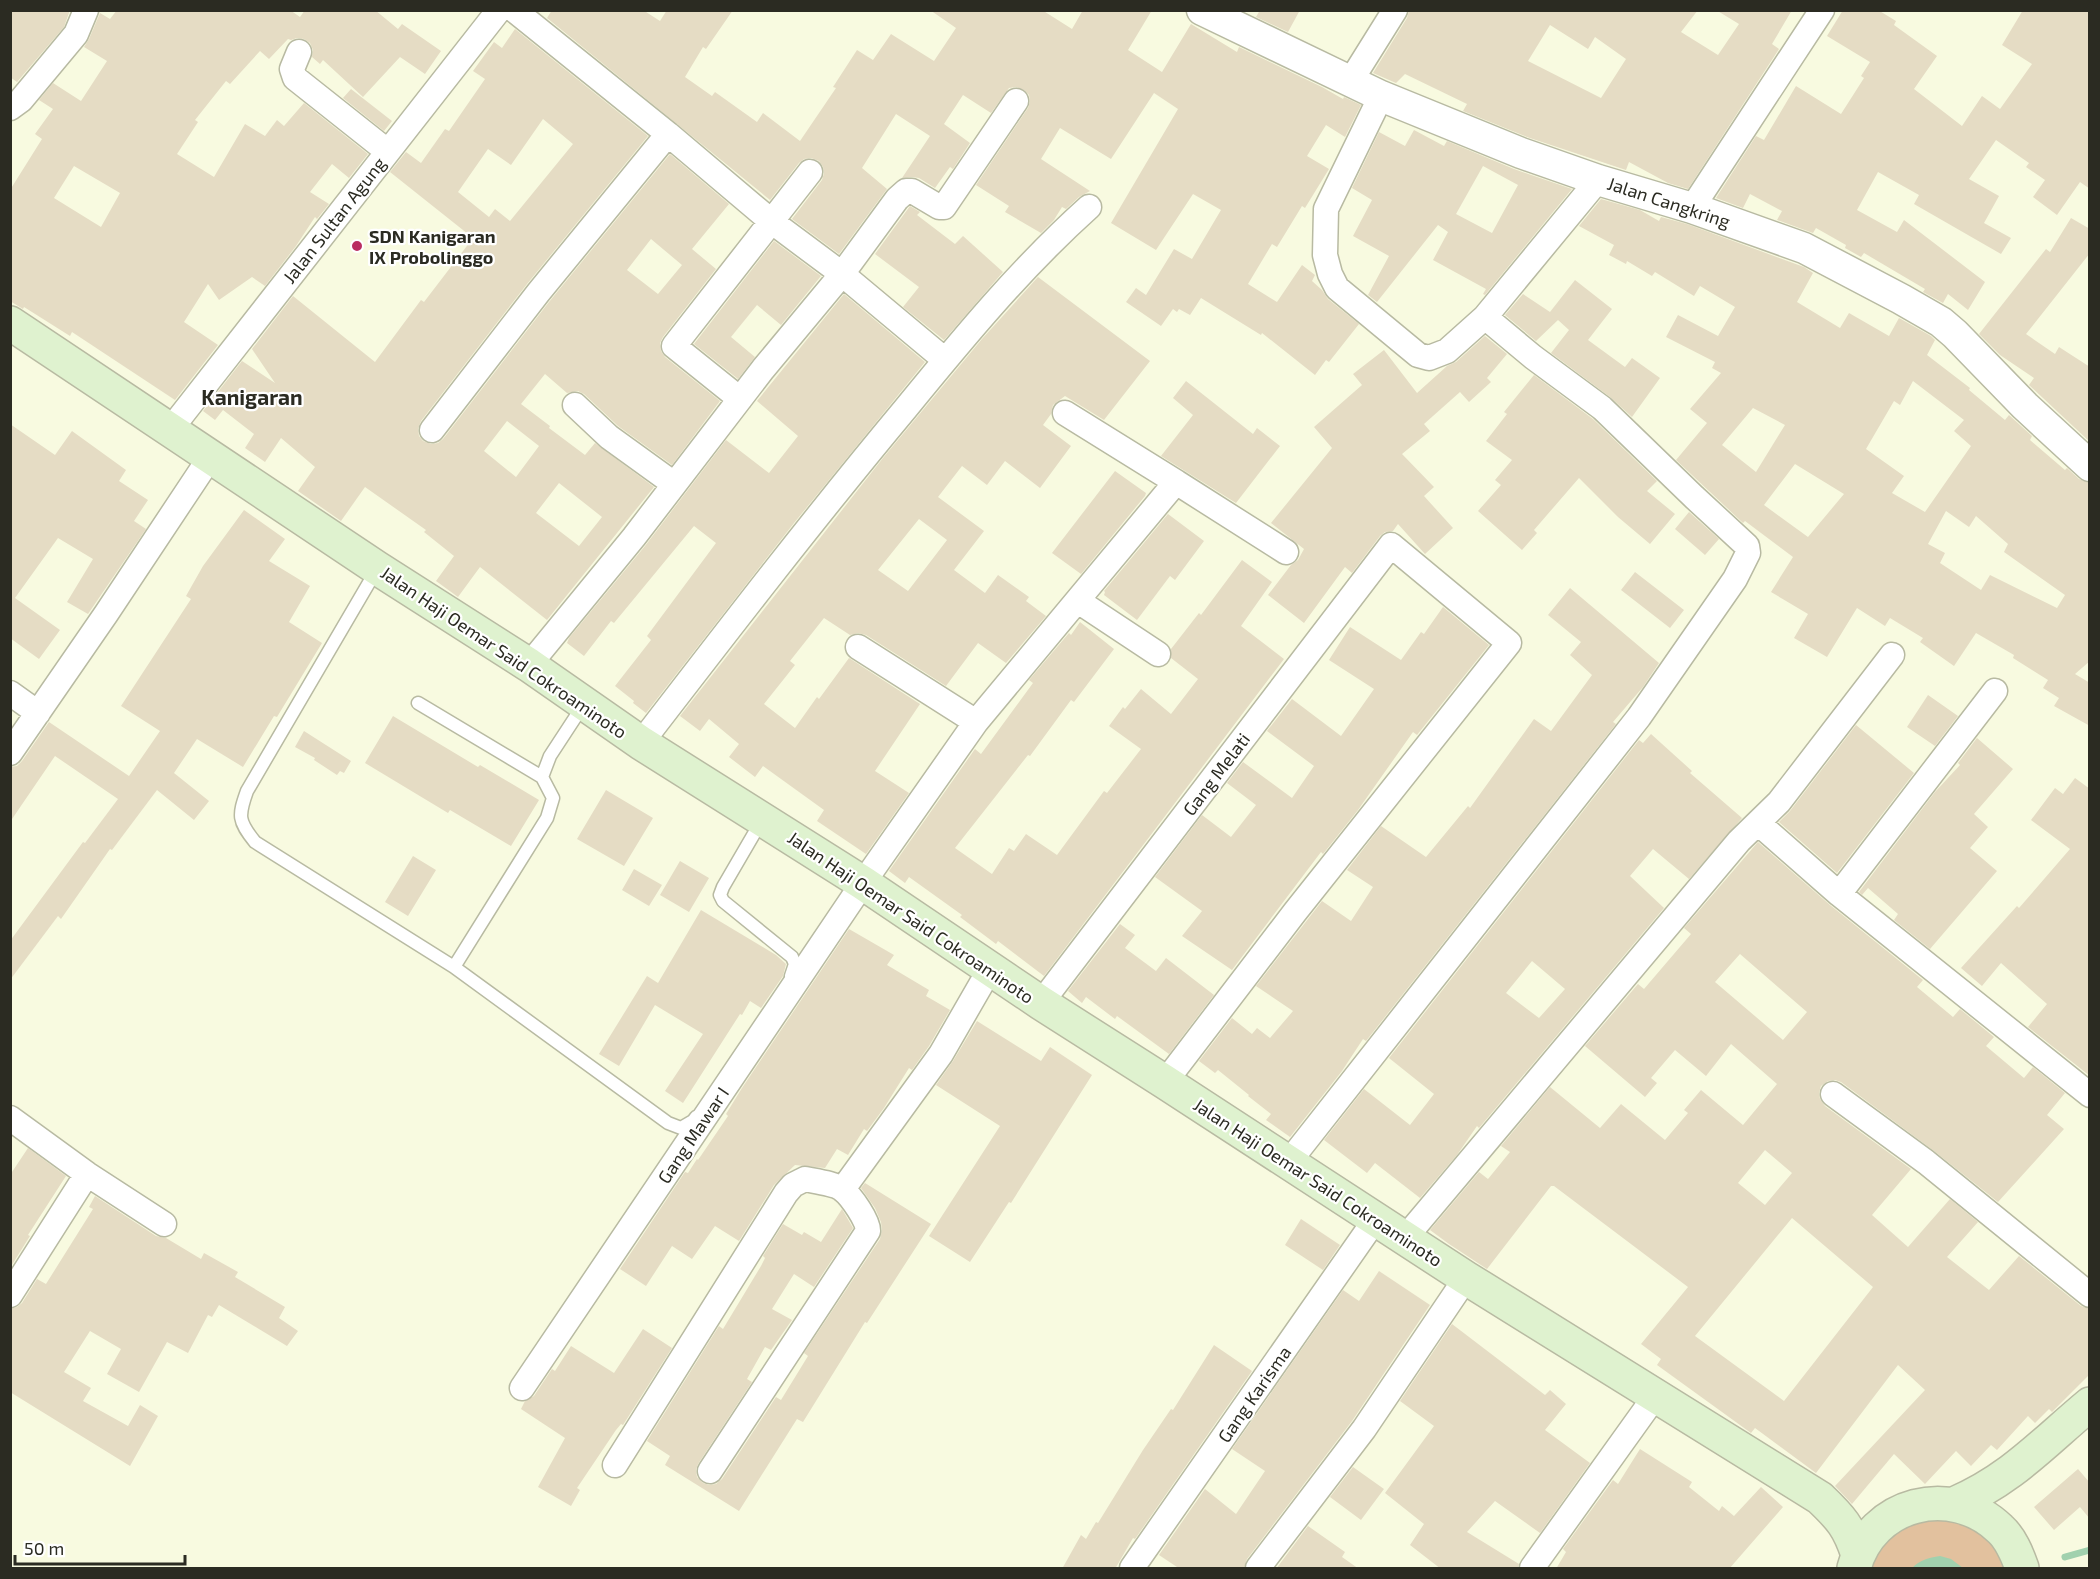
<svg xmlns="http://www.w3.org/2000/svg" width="2100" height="1579" font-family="'Exo 2',sans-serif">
	<rect width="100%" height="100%" fill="#f8fae0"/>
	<path fill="#e2c19e" d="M1929,1518C1974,1519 1989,1529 2009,1568H1871C1877,1540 1904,1526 1929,1518Z"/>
	<path fill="#a1d1ae" d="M1940,1556L1951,1559L1963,1568H1912C1920,1560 1928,1558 1940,1556Z"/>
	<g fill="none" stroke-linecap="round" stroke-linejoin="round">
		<path stroke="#a1d1ae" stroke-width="7" d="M2065,1557L2090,1550"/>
	</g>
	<path fill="#e5dcc4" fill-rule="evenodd" d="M10,10H70L64,27L17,82L10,77Z
		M117,10H290L300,17L305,10H375L398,29L402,24L441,51L425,74L400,57L363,97L323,60L320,64L312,57L313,50L310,43L304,39L297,38L291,40L288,39L269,59L260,51L230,84L226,81L195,120L198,122L177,154L214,177L245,124L265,136L277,120L284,126L304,103L368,154L349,178L332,164L310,192L329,204L317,219L315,217L296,246L265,286L252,277L219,300L208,284L184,322L218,345L175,400L72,332L70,336L24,307L23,309L10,301V190L42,139L35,134L53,109L39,100L53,83L81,101L107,61L84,47L89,39L100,13L110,19ZM74,166L120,193L101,227L54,198Z
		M552,10H643L660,21L667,10H733L706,49L703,47L685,77L712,96L715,92L757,122L763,113L800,141L836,88L833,87L857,50L873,60L891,34L934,61L956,28L930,10H1042L1072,29L1083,10H1152L1128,50L1162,72L1191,24L1237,52L1239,47L1322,87L1343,99L1344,97L1361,105L1345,137L1326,125L1307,156L1329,169L1305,208L1302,206L1277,247L1272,244L1248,284L1277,302L1302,265L1315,275L1312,281L1322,290L1328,299L1359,324L1329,362L1326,360L1315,375L1262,333L1261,335L1201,298L1190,315L1179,309L1177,312L1173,309L1161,326L1126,302L1136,288L1146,295L1174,249L1192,259L1221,210L1193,194L1156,250L1111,223L1178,109L1154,93L1111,159L1060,128L1041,159L1090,191L1079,197L1066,209L1062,207L1054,220L1041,233L1005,212L1009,206L976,185L1028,108L1030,101L1029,95L1024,90L1016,87L1009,88L991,113L963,95L944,124L970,143L953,169L950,167L935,188L919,178L912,177L902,178L930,136L896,114L862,168L887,189L839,254L792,219L822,180L824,173L823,167L819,161L811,158L804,159L799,163L770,200L547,18Z
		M1260,10H1300L1288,32L1256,17Z
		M1409,10H1698L1681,32L1718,55L1739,24L1716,10H1792L1772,44L1779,49L1688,189L1668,183L1629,162L1626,170L1527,137L1463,111L1467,104L1405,74L1396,83L1373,73L1407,18ZM1550,25L1588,49L1595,37L1626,59L1601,98L1528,61Z
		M1843,10H1878L1896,21L1894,25L1937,56L1914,89L1962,126L1982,96L2000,109L2032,64L2002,45L2023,10H2090V189L2080,182L2057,215L2033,197L2045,180L2026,167L2029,163L1996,140L1969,179L1999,196L1984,223L2011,238L2001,254L1914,204L1919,195L1878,172L1857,210L1897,232L1904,220L1985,282L1968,310L1948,294L1943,303L1923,292L1925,289L1864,253L1861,257L1845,248L1846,245L1816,228L1813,233L1777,220L1782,211L1750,194L1743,208L1716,198L1756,136L1764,140L1796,86L1841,114L1864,78L1861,76L1870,62L1827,36Z
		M515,29L648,136L527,284L421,421L418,429L419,436L423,441L431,444L438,443L443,439L549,302L670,154L729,204L692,249L716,269L663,337L660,343L661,351L665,357L720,401L672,465L618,426L584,394L578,391L567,393L545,374L521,404L550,426L549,428L585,455L595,443L654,487L547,620L480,567L458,597L436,581L454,556L424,532L426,530L365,487L341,521L298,491L315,467L281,438L265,462L245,448L254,434L223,410L215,420L203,411L242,361L275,383L252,349L293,296L375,362L421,300L424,302L473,238L390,172L406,152L421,163L445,129L449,131L485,79L473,71L494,42L502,48ZM543,119L573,144L510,221L495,209L489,217L458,192L488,149L511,165ZM651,239L682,265L658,294L627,270ZM507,421L539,446L516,477L484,451ZM559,483L602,517L579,546L536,513Z
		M351,89L392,121L384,131L343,98Z
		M1414,130L1444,146L1447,141L1514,169L1572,189L1485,295L1483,294L1486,289L1433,260L1448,232L1438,225L1377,302L1368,295L1389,256L1353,236L1372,200L1352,188L1379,132L1405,146ZM1483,166L1518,185L1492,233L1456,214Z
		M1601,199L1640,210L1659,221L1661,217L1687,224L1804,267L1813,273L1797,302L1840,328L1849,313L1889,336L1899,318L1931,336L1935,340L1927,355L1970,388L1969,390L2005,420L2009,415L2032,436L2030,440L2065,470L2067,468L2079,479L2090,483V661L2075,674L2090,683V726L2054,706L2059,698L2043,688L2048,680L2013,658L2014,655L1976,633L1954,666L1920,642L1923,638L1890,618L1885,626L1857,608L1827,657L1794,638L1808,614L1771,592L1793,557L1745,521L1743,523L1676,460L1707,423L1690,409L1721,373L1712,368L1715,362L1666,337L1678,315L1718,336L1735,307L1700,286L1694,296L1655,272L1652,276L1627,261L1626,264L1609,255L1614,245L1579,226ZM1913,381L1964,420L1954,431L1971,446L1925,512L1892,493L1904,476L1866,449L1894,401L1900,405ZM1753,408L1785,425L1756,472L1722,445ZM1795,464L1844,494L1808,537L1764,505ZM1946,511L1969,527L1976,516L2008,544L2004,552L2065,595L2057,608L1990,575L1981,590L1940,563L1945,553L1928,544Z
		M910,206L920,212L917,215L955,244L963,236L1003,272L944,340L903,307L919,287L875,254Z
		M2071,218L2090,229V253L2026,334L2055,354L2059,347L2090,367V442L2029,385L2034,378L2000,355L1979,334L2046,249L2050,252Z
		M774,241L821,276L781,325L757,305L731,337L755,357L738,379L694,344Z
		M1038,277L1150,361L1104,420L1065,396L1053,405L1051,414L1043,425L1071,446L1040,488L1005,461L987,485L962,466L938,497L984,531L954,570L985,593L998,575L1029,597L1026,601L1046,616L1006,663L978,643L946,686L866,635L858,633L850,635L824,618L790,661L795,665L764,704L795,728L817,697L819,699L849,658L920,704L875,771L909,793L866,854L817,821L824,810L763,766L755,777L729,757L739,744L709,719L700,731L680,716L883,458L982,339ZM919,519L947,540L908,591L878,570Z
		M1575,280L1612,309L1588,340L1625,367L1632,358L1660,378L1632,417L1610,397L1551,353L1569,330L1558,320L1536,341L1505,315L1523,294L1550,312Z
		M844,294L925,362L794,523L646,713L633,703L634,701L615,686L651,640L647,636L716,543L694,526L614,623L611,621L584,656L567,643L569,638L645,546L726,440L769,473L798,436L757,401Z
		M1485,336L1507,354L1487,378L1491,382L1469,402L1460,392L1424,424L1430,431L1402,454L1434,487L1424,496L1453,528L1425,554L1398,524L1393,531L1385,532L1380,536L1352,573L1345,567L1304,623L1268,595L1291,565L1298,560L1304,549L1271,523L1332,448L1314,427L1362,385L1353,374L1384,350L1417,393L1447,366L1456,362Z
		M1534,375L1593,419L1657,481L1647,491L1675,514L1650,544L1618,517L1579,478L1534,530L1537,533L1522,550L1478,511L1501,485L1495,480L1512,460L1486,441L1507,414L1504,412Z
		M1186,381L1253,434L1257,428L1280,446L1236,503L1161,456L1193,415L1173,398Z
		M10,424L55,455L72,431L126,470L119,481L148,500L134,521L146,529L88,614L67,602L93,559L58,538L15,598L60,630L39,659L10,638Z
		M1115,471L1146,493L1145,496L1081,574L1052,553Z
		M244,510L285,539L269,561L310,586L289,622L322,643L277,717L274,716L243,767L197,739L174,773L209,801L194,820L157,790L112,850L110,849L61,919L58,916L10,980V941L83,842L85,843L118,799L55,756L10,822V767L17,766L22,761L49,722L129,776L160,731L121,706L191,599L186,596L203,566Z
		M1689,512L1719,539L1705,555L1675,529Z
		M1168,514L1204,541L1175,580L1170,576L1137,620L1104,595L1105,592L1104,591Z
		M1242,560L1272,582L1241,626L1284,659L1044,976L998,941L996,944L960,917L962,915L909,877L905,883L889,871L975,749L981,754L1033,683L1029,680L1069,633L1071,635L1080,622L1114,649L1074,702L1071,700L1030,756L1028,755L955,848L992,874L1009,848L1014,851L1026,834L1057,855L1104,791L1107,793L1141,749L1109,726L1123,707L1125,709L1141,689L1171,714L1198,679L1171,658V649L1199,613L1201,615Z
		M1635,572L1684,610L1670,628L1621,590Z
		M1570,588L1659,663L1643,687L1613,722L1616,724L1366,1041L1363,1039L1342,1071L1290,1137L1266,1120L1271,1114L1248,1096L1249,1095L1218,1070L1215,1073L1199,1061L1232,1018L1252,1034L1257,1028L1270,1038L1293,1011L1256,986L1322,901L1351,921L1373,887L1347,870L1381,826L1426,857L1468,806L1470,808L1534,719L1551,731L1592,675L1570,655L1581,642L1548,615Z
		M1443,607L1489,645L1417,735L1413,732L1358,810L1323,854L1321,852L1232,970L1182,936L1202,911L1155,877L1202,815L1231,837L1256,805L1227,783L1243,762L1292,798L1314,766L1267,731L1292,699L1341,736L1374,689L1329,660L1350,627L1401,660L1421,632L1424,634Z
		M1928,695L1958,716L1935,746L1907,727Z
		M393,716L478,767L480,765L539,800L511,846L450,810L448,813L365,763Z
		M1856,725L1914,773L1837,873L1779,822L1790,811Z
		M304,731L351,761L344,773L340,771L337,775L314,760L315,758L295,747Z
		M1651,734L1692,771L1690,773L1742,818L1689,879L1653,849L1630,876L1664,908L1479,1128L1477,1126L1457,1155L1420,1198L1375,1163L1367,1173L1324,1140L1364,1089L1410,1125L1434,1094L1389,1058L1639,740L1643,743ZM1532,961L1565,989L1539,1018L1506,993Z
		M1977,738L2013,769L1974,814L1988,827L1970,848L1997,871L1930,949L1894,920L1898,914L1868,888L1862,895L1859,892L1935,792L1960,765L1958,763Z
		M2075,778L2090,789V1076L2028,1027L2047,1004L2001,963L1982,986L1961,968L2017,906L2019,908L2070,849L2031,820L2055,788L2063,794Z
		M606,790L653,818L624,866L577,839Z
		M1758,842L1830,905L1923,980L1917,987L1953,1017L1960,1009L1994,1037L1986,1046L2024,1078L2033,1067L2065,1093L2047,1115L2064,1129L1998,1202L1934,1151L1841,1082L1835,1080L1828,1081L1821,1086L1819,1093L1820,1099L1825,1106L1911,1169L1872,1215L1908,1247L1950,1199L1978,1222L1947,1257L1989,1290L2019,1256L2081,1306L2090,1309V1374L2052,1412L2049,1409L2035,1423L2028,1416L1997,1450L1991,1445L1971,1466L1956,1451L1925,1484L1894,1454L1852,1504L1835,1486L1925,1390L1898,1365L1816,1473L1755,1428L1751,1433L1657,1365L1661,1359L1641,1344L1688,1287L1554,1186H1551L1487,1269L1449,1244L1430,1230L1479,1172L1488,1179L1510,1152L1501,1146L1550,1087L1600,1128L1621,1104L1665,1140L1688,1113L1684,1110L1701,1090L1743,1125L1777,1084L1731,1044L1706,1076L1675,1050L1651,1078L1657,1083L1645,1097L1585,1046L1638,984L1644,989L1691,934L1684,928ZM1740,954L1807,1012L1783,1040L1715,982ZM1765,1150L1792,1173L1765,1205L1738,1183ZM1792,1218L1873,1287L1784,1401L1695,1336Z
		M413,856L436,870L408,916L385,902Z
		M680,861L709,878L689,912L660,895Z
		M634,869L662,885L649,906L622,890Z
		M701,910L776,955L786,964L783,976L761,1008L750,1001L742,1015L740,1014L683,1103L665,1091L703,1034L655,1005L619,1066L599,1054L647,976L658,983Z
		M1120,924L1135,935L1125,948L1156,971L1166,958L1214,995L1169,1054L1117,1016L1115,1019L1086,997L1082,1003L1068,991Z
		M849,929L894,955L887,965L929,990L926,996L950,1010L929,1046L912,1070L909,1068L884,1108L867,1131L864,1129L848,1155L837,1149L825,1168L795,1165L774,1185L739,1241L715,1226L692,1259L672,1246L646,1286L620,1269L685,1172L688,1173L697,1159L698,1160L728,1116L726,1114L742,1088Z
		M977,1021L1041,1061L1050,1047L1092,1075L1011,1203L1009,1202L970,1262L929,1236L1000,1126L936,1085L953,1061Z
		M28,1148L66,1176L28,1235L30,1236L10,1268V1175Z
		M865,1183L931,1224L867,1323L865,1322L803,1422L797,1419L739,1511L665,1465L670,1456L647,1441L719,1326L723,1329L761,1266L765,1258L763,1256L783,1224L802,1235L804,1232L821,1242L842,1209L853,1228L814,1287L794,1274L772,1309L792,1320L771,1350L765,1347L747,1379L752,1382L698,1464L696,1470L697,1477L703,1483L709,1485L716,1484L722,1479L776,1397L781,1400L808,1356L804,1353L880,1239L882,1230L881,1222L875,1208L861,1188Z
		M95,1196L156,1236L166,1238L201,1259L204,1253L238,1272L235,1277L285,1307L279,1318L298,1331L287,1346L219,1305L212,1317L208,1315L188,1353L167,1342L139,1392L107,1374L121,1349L90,1331L64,1372L91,1388L83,1401L128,1426L140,1405L158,1416L130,1466L10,1392V1309L17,1307L22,1303L37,1279L46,1284L93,1209L89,1207Z
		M1301,1219L1340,1245L1323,1270L1285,1245Z
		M1379,1271L1430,1305L1352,1421L1247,1559L1244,1569H1180L1159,1555L1205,1489L1236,1514L1265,1471L1232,1449L1343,1290L1359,1301Z
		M1452,1324L1545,1395L1550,1390L1566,1404L1545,1430L1590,1463L1540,1533L1495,1501L1467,1532L1519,1564L1518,1569H1441L1410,1545L1424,1524L1385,1493L1434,1426L1400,1401Z
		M643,1329L672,1348L623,1425L621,1424L616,1430L577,1488L580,1490L571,1506L538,1487L565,1438L521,1409L525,1401L534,1396L552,1369L555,1371L571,1346L614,1373Z
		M1214,1345L1252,1371L1135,1539L1133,1538L1115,1569H1062L1081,1535L1086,1539L1096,1522L1098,1523L1143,1450L1171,1409L1173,1410Z
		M1640,1449L1692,1482L1689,1487L1719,1511L1722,1506L1734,1516L1761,1487L1783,1507L1729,1569H1556L1566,1552L1563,1549L1613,1480L1618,1484Z
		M1353,1467L1384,1489L1361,1520L1330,1497Z
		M2078,1469L2090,1483V1519L2080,1507L2054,1530L2034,1507Z
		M1308,1526L1345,1552L1342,1557L1359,1569H1276Z"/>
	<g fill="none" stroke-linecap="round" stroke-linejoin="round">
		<defs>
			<path id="service" d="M377,569L247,791C238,816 238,821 255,842L454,967L668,1123L681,1128L693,1121L696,1117
				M418,703L542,777
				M762,820L723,887L720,895L723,901L792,957L795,964L791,976
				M454,967L547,818L553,798L542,777L550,756L584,704"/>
			<path id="minor" d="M514,10L668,134L771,221L842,274L945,360
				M299,52L292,69L295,78L387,151
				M1350,82L1395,10
				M1381,96L1326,209L1325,255L1330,274L1337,288L1418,355L1429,358L1447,351L1485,317L1598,180
				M10,108L21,100L76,34L86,10
				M1692,208L1822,10
				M740,399L674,346L810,172
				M575,405L609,437L674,484
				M170,430L499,10
				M432,430L538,293L668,134
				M1176,482L1286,552
				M1078,601L1158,654
				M858,647L976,722
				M529,665L634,537L763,369L842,274L897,199L906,191H912L939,207H944L1016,101
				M10,693L38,713
				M641,743C728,630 815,517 906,408C964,337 1021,268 1089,207
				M10,753L106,614L211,456
				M1758,823L1839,894L2090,1095
				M1839,894L1995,691
				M1041,1003L1391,545L1509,643L1295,912L1165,1082
				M1833,1094L1926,1162L2090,1295
				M10,1118L87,1174L164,1224
				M1288,1163L1639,717L1735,579L1748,553L1747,546L1694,497L1602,408L1533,357L1485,317
				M843,1189L941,1054L990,969
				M1405,1238L1739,841L1779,802L1892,655
				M10,1295L87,1174
				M522,1388L863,883L976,722L1176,482L1065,413
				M615,1465L786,1193L793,1185L805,1179C814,1181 837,1184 843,1190C851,1196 869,1222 868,1231L710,1471
				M1132,1568L1375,1220
				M1258,1568L1364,1429L1466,1278
				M1532,1568L1656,1395"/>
			<path id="tertiary" d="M1202,10L1381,96L1521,153L1598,180L1692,208L1804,248L1901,299L1941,322L1955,334L2025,406L2090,466"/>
			<path id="secondary" d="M10,323L377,568L529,665L641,743L863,883L1041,1003L1165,1082L1466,1278L1820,1498C1841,1518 1849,1527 1858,1555
				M1954,1504C2012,1479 2043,1443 2090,1404
				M1854,1568C1871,1503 1951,1482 2000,1529C2011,1539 2017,1554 2022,1568"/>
		</defs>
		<use href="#service" stroke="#b8baa2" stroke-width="15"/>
		<use href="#minor" stroke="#b8baa2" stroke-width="27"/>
		<use href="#tertiary" stroke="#b8baa2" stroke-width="33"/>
		<use href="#secondary" stroke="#b8baa2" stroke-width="36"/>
		<use href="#service" stroke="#fff" stroke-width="12"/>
		<use href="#minor" stroke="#fff" stroke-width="24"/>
		<use href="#tertiary" stroke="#fff" stroke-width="30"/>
		<use href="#secondary" stroke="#dff2cf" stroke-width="33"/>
	</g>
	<circle fill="#ba2d61" stroke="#fff" stroke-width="2" cx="357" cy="246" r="6"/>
	<g text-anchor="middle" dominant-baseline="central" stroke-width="4.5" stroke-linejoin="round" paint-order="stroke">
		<g font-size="18" fill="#2b2b22" stroke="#fff">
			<text transform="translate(1669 202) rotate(18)">Jalan Cangkring</text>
			<text transform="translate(334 220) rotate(-52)">Jalan Sultan Agung</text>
			<text transform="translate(504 652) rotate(34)">Jalan Haji Oemar Said Cokroaminoto</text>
			<text transform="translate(1216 774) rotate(-53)">Gang Melati</text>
			<text transform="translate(911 917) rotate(34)">Jalan Haji Oemar Said Cokroaminoto</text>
			<text transform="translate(693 1135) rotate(-56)">Gang Mawar I</text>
			<text transform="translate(1318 1182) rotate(33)">Jalan Haji Oemar Said Cokroaminoto</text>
			<text transform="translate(1254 1394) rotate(-55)">Gang Karisma</text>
		</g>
		<g font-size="18" font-weight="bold" fill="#2b2b22" stroke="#fff" text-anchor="start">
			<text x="369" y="236">SDN Kanigaran<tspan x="369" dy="21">IX Probolinggo</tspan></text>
		</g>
		<g font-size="21" font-weight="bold" fill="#2b2b22" stroke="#fff">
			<text x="252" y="396">Kanigaran</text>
		</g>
	</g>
	<rect width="2100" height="1579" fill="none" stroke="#2b2b22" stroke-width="24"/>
	<path d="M15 1555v9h170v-9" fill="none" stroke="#2b2b22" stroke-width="3"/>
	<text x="24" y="1555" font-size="18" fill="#2b2b22" stroke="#ffffff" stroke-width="4.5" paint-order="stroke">50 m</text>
</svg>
